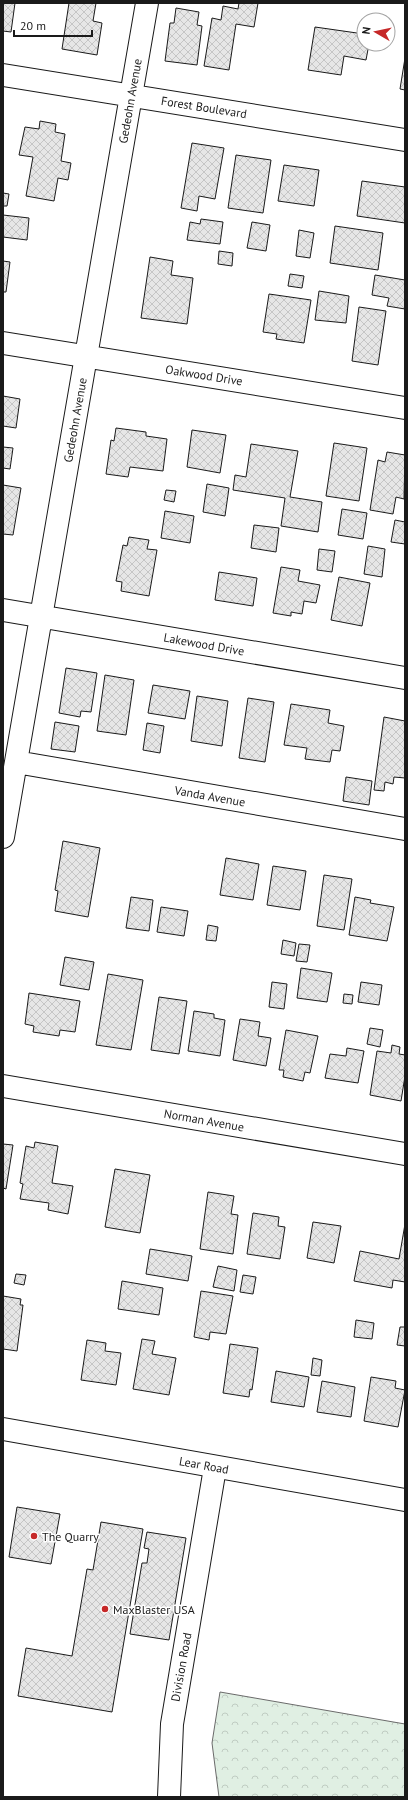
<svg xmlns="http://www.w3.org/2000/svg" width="408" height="1800" font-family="'PT Sans',sans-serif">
	<defs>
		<pattern id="forest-crowns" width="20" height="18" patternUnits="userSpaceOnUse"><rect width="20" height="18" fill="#e0efe3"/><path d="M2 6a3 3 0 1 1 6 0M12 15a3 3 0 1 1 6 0" fill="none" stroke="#c0ccc2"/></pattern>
		<pattern id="building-cross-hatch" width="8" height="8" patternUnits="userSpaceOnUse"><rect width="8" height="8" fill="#e6e6e6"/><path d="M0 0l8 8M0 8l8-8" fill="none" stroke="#c5c5c5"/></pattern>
	</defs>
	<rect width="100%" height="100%" fill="#fff"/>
	<path fill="url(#forest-crowns)" stroke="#6a6a6a" d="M220,1692L405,1724V1797H219L212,1743Z"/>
	<path fill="url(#building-cross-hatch)" stroke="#1a1a1a" d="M3,3H15L11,32L3,31Z
		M69,3H96L93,21L102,23L97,55L62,49Z
		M239,3H258L254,27L236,24L229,70L204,66L212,18L221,20L223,6L238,9Z
		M176,8L199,12L197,25L202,26L197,65L165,61L170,23H174Z
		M315,27L364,34V44H369L366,60L344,56L341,75L308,70Z
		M405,58V90L400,89Z
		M40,121L56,124L55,132L65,134L61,161L71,163L68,180L58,178L54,201L26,196L33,157L19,155L25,127L39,129Z
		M192,143L224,148L215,199L199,196L197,211L181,208Z
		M236,155L271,160L263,213L228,208Z
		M284,165L319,170L314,206L278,201Z
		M362,181L405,187V223L357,216Z
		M3,193L9,194L7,206H3Z
		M3,215L29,218L27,240L3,237Z
		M201,219L223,222L220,244L187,240L190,222L200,224Z
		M252,222L270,225L266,251L247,248Z
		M335,226L383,233L378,270L330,263Z
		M299,230L314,233L310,258L296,256Z
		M219,251L233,253L232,266L218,264Z
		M150,257L173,261L171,275L193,278L187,324L141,318Z
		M3,261L10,262L6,292H3Z
		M290,274L304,276L302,288L288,286Z
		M375,275L405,280V309L387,306L389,298L372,295Z
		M319,291L349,296L346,323L315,320Z
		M269,294L311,300L304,343L276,339L277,334L263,332Z
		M359,307L386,311L378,365L352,361Z
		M3,396L20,399L16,428L3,426Z
		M116,428L146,432V436L167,439L163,471L130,467L128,477L106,474L111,440L114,441Z
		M192,430L226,435L220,473L187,467Z
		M334,443L367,448L359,501L326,496Z
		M251,444L298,451L290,497L322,502L318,532L281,526L285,498L233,490L235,475L246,477Z
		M3,447L13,448L10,469L3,468Z
		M387,452L405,455L404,499L396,497L393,514L370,510L378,460L385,462Z
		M207,484L229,488L225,516L203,512Z
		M3,485L21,488L13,535L3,534Z
		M166,490L176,491L174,502L164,500Z
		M342,509L367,513L363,539L338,535Z
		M165,511L194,516L190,543L161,538Z
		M395,520L405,522V544L391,542Z
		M254,525L279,528L276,552L251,548Z
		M129,537L149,540L147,549L157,550L149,596L121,591L122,582L116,581L123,545L127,546Z
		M368,546L385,549L382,577L364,574Z
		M319,549L335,551L332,572L317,570Z
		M281,567L300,570L298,581L320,585L316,603L304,601L302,614L291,612V616L273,613Z
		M219,572L257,578L253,606L215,600Z
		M339,577L370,583L362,626L331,620Z
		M66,668L97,673L91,712L81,711L80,717L59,713Z
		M105,675L134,680L126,735L97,731Z
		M153,685L190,691L185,719L148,713Z
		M197,696L228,701L222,746L191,741Z
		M248,698L274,702L265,762L239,758Z
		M291,704L330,710L328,723L344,726L340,751L332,750L330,762L305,759L307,748L284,745Z
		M384,717L405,721V778L394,777L393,784L385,782L384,791L374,790Z
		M55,722L79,726L75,752L51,749Z
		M147,723L164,726L160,753L143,750Z
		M346,777L372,781L369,805L343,801Z
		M63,841L100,848L88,917L55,911L58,891L55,890Z
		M226,858L259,864L253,900L220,895Z
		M273,866L306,871L300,910L267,905Z
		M324,875L352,879L344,930L317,926Z
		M131,897L153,900L149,931L126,928Z
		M355,897L371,900L370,903L394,907L387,941L349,935Z
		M161,907L188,911L184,936L157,932Z
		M208,925L218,927L216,941L206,940Z
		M283,940L296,943L294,956L281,954Z
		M299,944L310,945L307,962L296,961Z
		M65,957L94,962L89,990L60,985Z
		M301,968L332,973L327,1002L297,998Z
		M108,974L143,980L131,1050L96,1045Z
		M272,982L287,984L284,1009L269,1007Z
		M361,982L382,985L379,1005L358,1002Z
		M29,993L80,1001L75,1032L60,1030L59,1036L33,1032L34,1026L25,1024Z
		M344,994L353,995L352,1004L343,1003Z
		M159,997L187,1001L179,1054L151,1050Z
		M194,1011L214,1014V1018L225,1020L220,1056L188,1051Z
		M240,1019L260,1022L258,1036L271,1038L266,1066L233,1060Z
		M370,1028L383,1030L380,1047L367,1044Z
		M286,1030L318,1036L310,1073L305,1072L303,1081L283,1077L284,1070H279Z
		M392,1045L400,1047L399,1054L405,1055V1076L401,1101L370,1095L377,1051L391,1053Z
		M347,1048L364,1051L358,1083L325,1078L330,1054L346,1056Z
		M35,1142L58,1146L52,1183L73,1186L68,1214L48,1210L49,1203L20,1199L23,1184L20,1183L26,1146L34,1148Z
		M3,1144L13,1145L6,1189L3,1188Z
		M115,1169L150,1175L140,1233L105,1227Z
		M208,1192L234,1196L231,1214L238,1215L233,1254L200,1249Z
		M253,1213L279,1217L278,1226L285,1227L280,1259L247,1254Z
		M313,1222L341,1226L334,1263L307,1258Z
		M405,1224V1282L393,1280L392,1288L354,1281L360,1251L399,1259Z
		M150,1249L192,1256L188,1281L146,1274Z
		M218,1266L237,1270L234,1291L213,1287Z
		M16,1274L26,1275L24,1285L14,1283Z
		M243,1275L256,1277L253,1294L240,1292Z
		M122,1281L163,1288L159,1315L118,1309Z
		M201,1291L233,1296L226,1334L210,1332L209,1340L194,1337Z
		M3,1296L21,1299L20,1305H23L17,1351L3,1349Z
		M356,1320L374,1323L372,1339L354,1337Z
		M400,1327H405V1346L397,1345Z
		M142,1339L155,1341L152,1354L176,1358L169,1395L133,1389Z
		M87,1340L106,1343L105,1351L121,1353L116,1385L81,1380Z
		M230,1344L258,1348L252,1390L250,1389L249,1397L223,1393Z
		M313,1358L322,1360L320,1376L311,1375Z
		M276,1371L309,1377L304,1407L271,1402Z
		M371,1377L396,1381L395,1388L405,1390L398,1427L364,1421Z
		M322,1381L355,1387L351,1417L317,1412Z
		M17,1507L60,1514L51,1564L9,1557Z
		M101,1522L143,1529L112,1712L18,1696L26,1648L72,1656L87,1569L93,1570Z
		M147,1532L186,1538L169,1640L130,1634L142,1563H147L149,1549L144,1548Z"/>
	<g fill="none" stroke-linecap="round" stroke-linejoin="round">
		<defs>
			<path id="minor" d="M3,75L405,140
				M3,343L405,408
				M3,610L405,678
				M16,762L405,829
				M3,837L147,3
				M3,1086L405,1154
				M169,1797L172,1724L215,1468"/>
			<path id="tertiary" d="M3,1429L405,1500"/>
		</defs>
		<use href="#minor" stroke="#1a1a1a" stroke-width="24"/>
		<use href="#tertiary" stroke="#1a1a1a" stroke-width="24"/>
		<use href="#minor" stroke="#fff" stroke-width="22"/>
		<use href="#tertiary" stroke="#fff" stroke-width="22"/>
	</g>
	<g fill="#c62828" stroke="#fff" stroke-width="1.5">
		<circle cx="34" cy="1536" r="4"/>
		<circle cx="105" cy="1609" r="4"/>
	</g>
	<g text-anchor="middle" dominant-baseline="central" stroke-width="3" stroke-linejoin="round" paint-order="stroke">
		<g font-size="12" fill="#1a1a1a" stroke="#fff">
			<text transform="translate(130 101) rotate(-80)">Gedeohn Avenue</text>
			<text transform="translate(204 107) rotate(9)">Forest Boulevard</text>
			<text transform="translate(204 375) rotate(9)">Oakwood Drive</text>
			<text transform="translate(75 420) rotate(-80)">Gedeohn Avenue</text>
			<text transform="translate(204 644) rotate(10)">Lakewood Drive</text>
			<text transform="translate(210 796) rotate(10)">Vanda Avenue</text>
			<text transform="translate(204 1120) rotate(10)">Norman Avenue</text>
			<text transform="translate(204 1465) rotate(10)">Lear Road</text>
			<text transform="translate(181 1667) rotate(-80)">Division Road</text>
		</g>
		<g font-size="12" fill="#1a1a1a" stroke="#fff" text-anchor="start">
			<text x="42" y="1536">The Quarry</text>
			<text x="113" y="1609">MaxBlaster USA</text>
		</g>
	</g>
	<rect width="408" height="1800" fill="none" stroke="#1a1a1a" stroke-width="8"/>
	<g transform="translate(376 32) rotate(279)"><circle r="19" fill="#ffffff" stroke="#a3a3a3"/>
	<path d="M0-3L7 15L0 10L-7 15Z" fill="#c62828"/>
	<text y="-6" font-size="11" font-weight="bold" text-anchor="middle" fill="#1a1a1a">N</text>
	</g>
	<path d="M14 30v6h78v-6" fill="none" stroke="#1a1a1a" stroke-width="2"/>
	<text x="20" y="30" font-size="12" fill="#1a1a1a" stroke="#ffffff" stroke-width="3" paint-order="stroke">20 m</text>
</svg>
